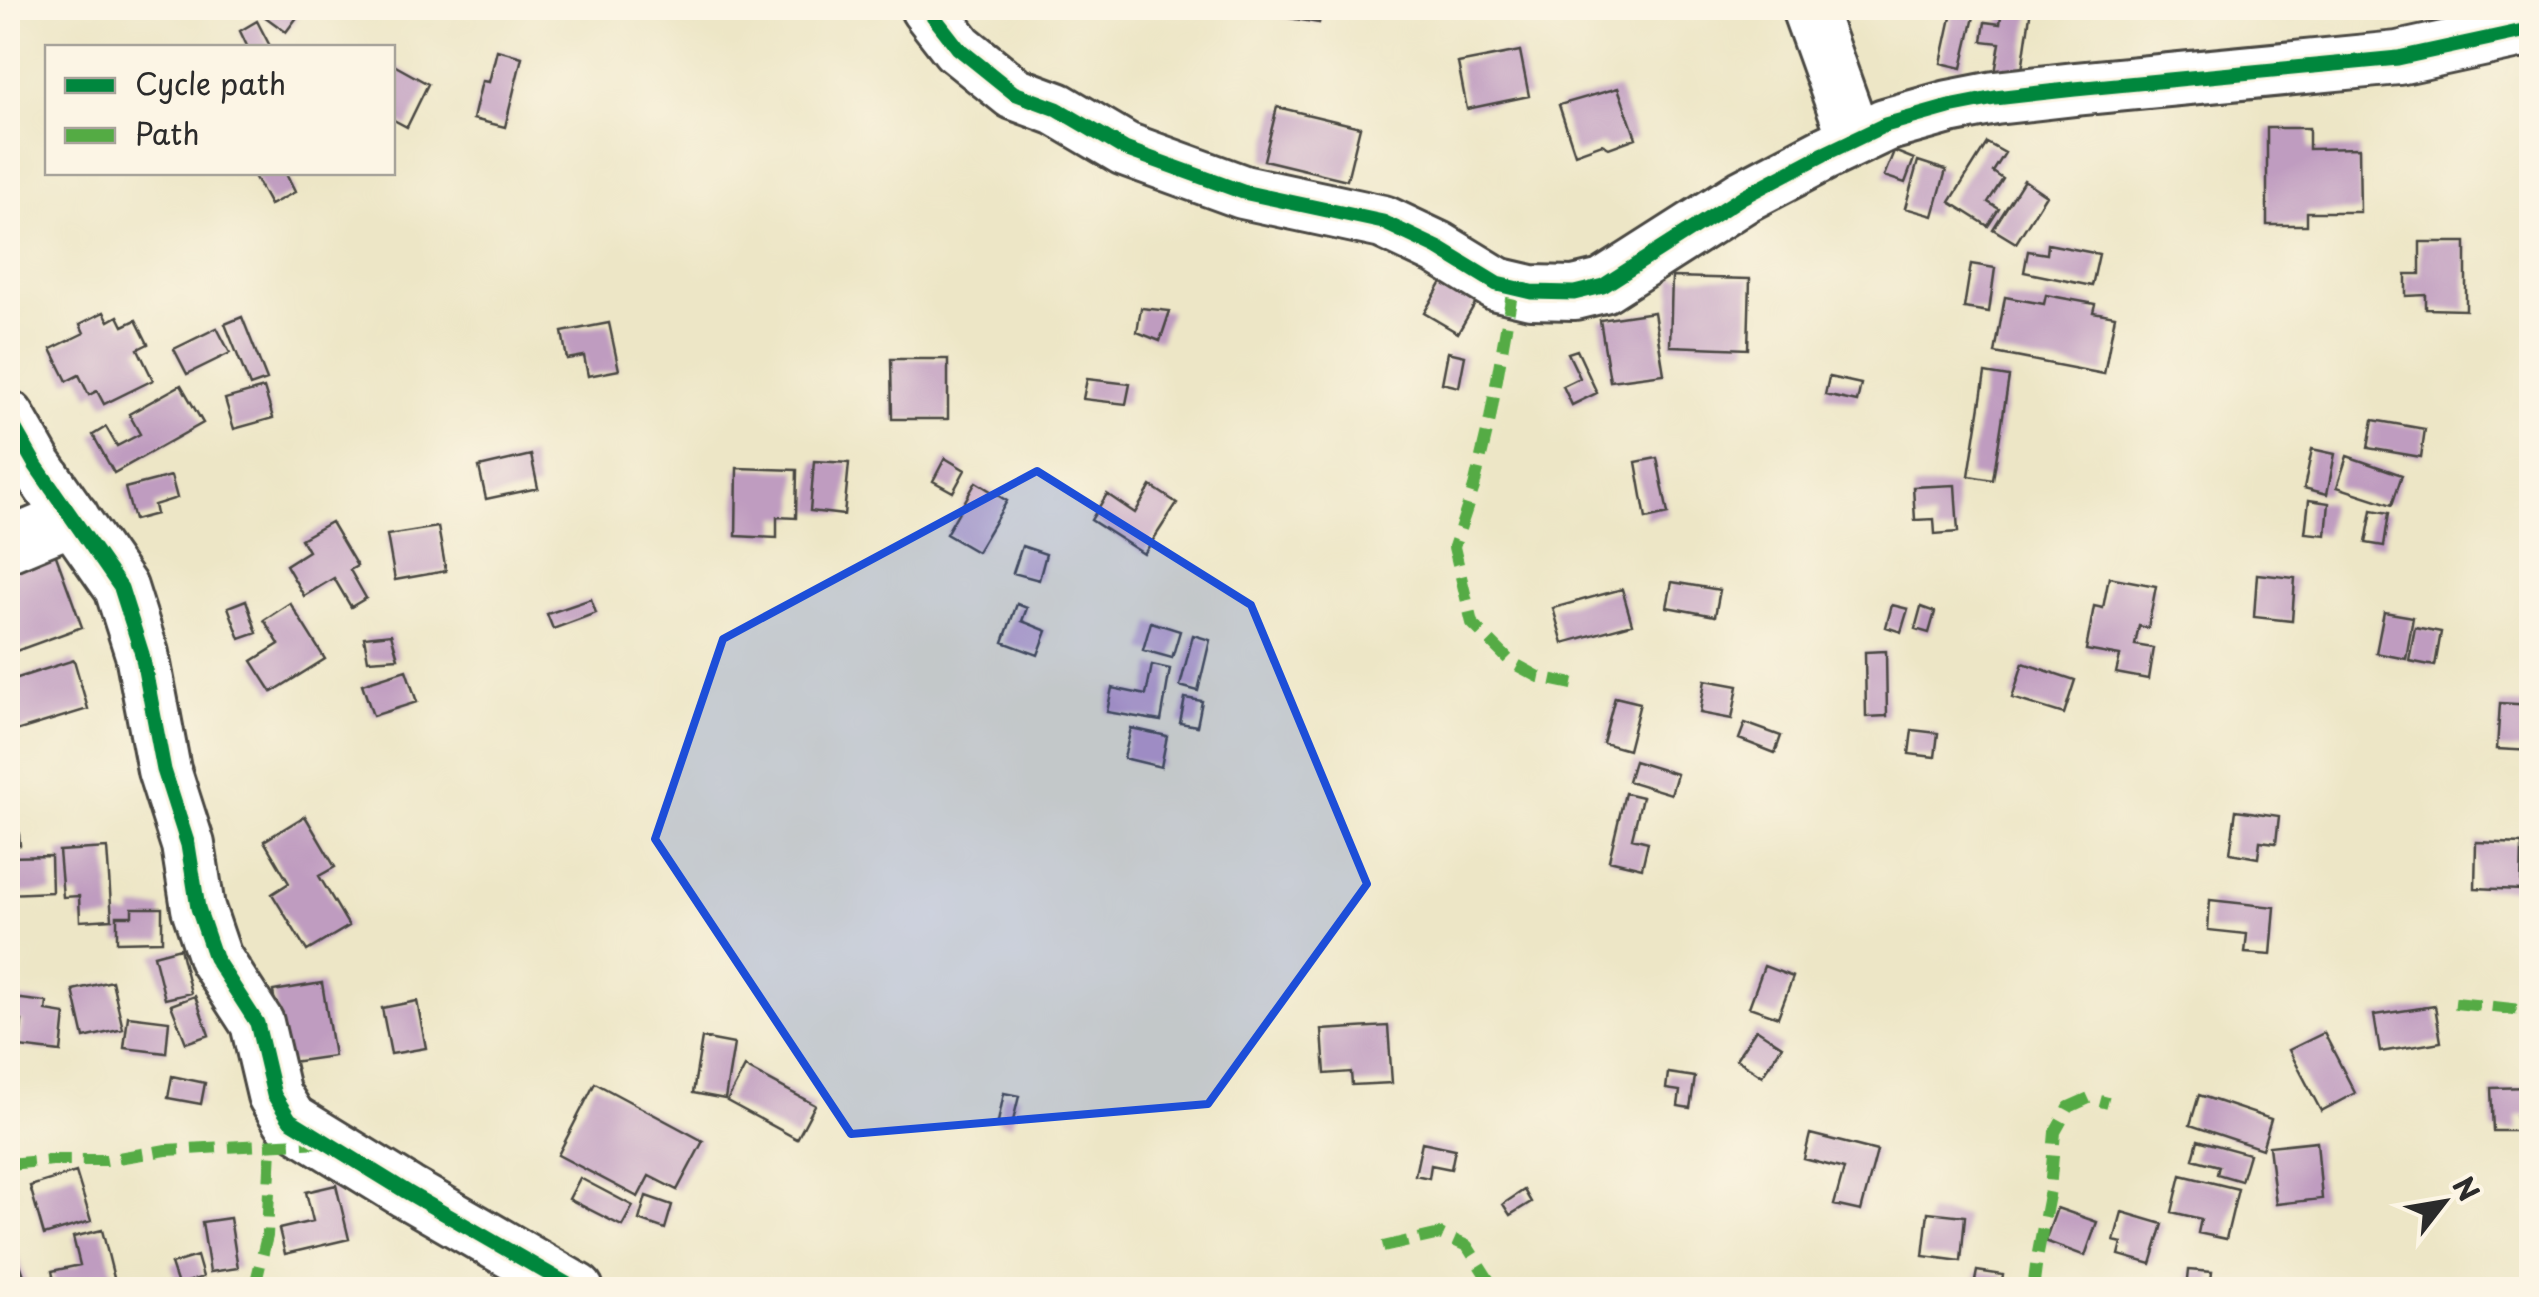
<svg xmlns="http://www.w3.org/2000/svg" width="2539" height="1297" font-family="'Playpen Sans',sans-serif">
	<rect width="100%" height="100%" fill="#fcf5e5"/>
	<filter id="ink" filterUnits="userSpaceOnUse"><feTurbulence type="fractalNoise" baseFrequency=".01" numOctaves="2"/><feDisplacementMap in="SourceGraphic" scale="20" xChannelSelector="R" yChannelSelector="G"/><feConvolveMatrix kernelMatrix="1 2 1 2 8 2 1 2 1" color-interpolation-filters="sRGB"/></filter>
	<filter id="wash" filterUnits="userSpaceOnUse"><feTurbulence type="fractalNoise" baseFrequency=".0048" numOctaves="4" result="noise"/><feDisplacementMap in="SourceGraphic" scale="40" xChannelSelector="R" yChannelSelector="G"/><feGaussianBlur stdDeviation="2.25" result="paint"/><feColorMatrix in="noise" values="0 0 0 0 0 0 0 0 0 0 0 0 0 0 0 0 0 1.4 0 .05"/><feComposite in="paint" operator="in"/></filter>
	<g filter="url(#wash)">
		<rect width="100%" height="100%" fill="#ede6c6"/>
		<g id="blocks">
			<path fill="#bf9cc0" d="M253,8H304L286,32Z
				M1273,8H1322L1319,23L1272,15Z
				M1953,8H1976L1962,68L1941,63Z
				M2002,8H2031L2021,77L1995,73L2000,43L1982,41L1985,22L2000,24Z
				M257,21L271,48H248L240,31Z
				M497,50L522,57L505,127L473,119L482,81L489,82Z
				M1520,51L1529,96L1467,109L1458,63Z
				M392,64L428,84L407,127L392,119Z
				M1618,88L1636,138L1609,148L1602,144L1575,154L1559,105Z
				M1277,107L1360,127L1347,180L1264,160Z
				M2267,128H2309V149L2359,148L2360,212H2307V225H2267Z
				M1987,143L2005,153L1993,172L2003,179L1988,202L1999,209L1988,226L1950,202Z
				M1894,151L1914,159L1905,183L1884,176Z
				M1918,161L1946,170L1933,216L1905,208Z
				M252,172H285L295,192L270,205Z
				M2024,180L2046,195L2016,243L1993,229Z
				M2420,242H2466V310L2426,309V295L2406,296V274H2420Z
				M2048,244L2099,254L2092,286L2024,272L2028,251L2047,254Z
				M1971,264L1995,268L1989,312L1964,308Z
				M1445,277L1479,297L1458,333L1424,313Z
				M1672,277L1750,279L1748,349L1670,346Z
				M2046,295L2095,304L2093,312L2115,316L2104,374L1995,353L2005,297L2044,304Z
				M1141,308L1170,311L1160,341L1137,332Z
				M104,312L109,321L118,316L123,326L136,320L148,344L138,349L153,380L104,404L97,391L89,395L79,375L67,381L51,349L84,333L80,324Z
				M1654,312L1664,374L1610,381L1600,320Z
				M242,317L267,380L250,386L225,324Z
				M609,323L619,370L588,376L584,356L567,359L562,332Z
				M217,328L230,353L187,374L174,349Z
				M1577,350L1597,393L1572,405L1563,386L1580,378L1568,353Z
				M1448,352L1465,356L1459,387L1442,383Z
				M891,359H948V419H892Z
				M1985,373L2009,377L1993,480L1969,476Z
				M1829,377L1861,384L1857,402L1825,395Z
				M1087,379L1130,384L1126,404L1083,399Z
				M181,385L203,423L114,473L93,435L106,427L117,446L140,434L129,414Z
				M264,388L273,418L234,429L225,399Z
				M2373,420L2425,429L2421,457L2368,448Z
				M2312,449L2335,454L2327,494L2304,488Z
				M531,455L538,488L486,499L479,467Z
				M2347,456L2402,475L2392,505L2337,487Z
				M945,458L965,470L953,492L933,481Z
				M1657,458L1668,514L1646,519L1636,462Z
				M814,461L849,463L844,515L810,511Z
				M737,468L797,470L796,518L777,517V538L736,536Z
				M171,476L177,498L154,505L156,514L134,520L125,488Z
				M976,482L1007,501L977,552L946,534Z
				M1955,485L1958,532L1935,534L1934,519L1915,520L1913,487Z
				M1151,486L1177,503L1144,554L1091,520L1107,494L1135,513Z
				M2309,500L2329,503L2326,535L2305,533Z
				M2372,510L2389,513L2384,546L2366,543Z
				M331,522L357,566L350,570L366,598L351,607L334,578L304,596L286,565L308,551L301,539Z
				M438,527L446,571L395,580L387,535Z
				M1022,546L1046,554L1039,580L1013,573Z
				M55,553L82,627L8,654V571Z
				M2257,574L2295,578L2292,621L2254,617Z
				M2109,577L2156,586L2148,628L2139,626L2135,645L2153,648L2148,679L2116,673L2120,656L2086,650L2094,606L2103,608Z
				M1672,582L1720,590L1715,616L1667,607Z
				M1622,589L1632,624L1563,643L1553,608Z
				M591,599L596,613L553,629L547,614Z
				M246,600L257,633L240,639L228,607Z
				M290,603L325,659L272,692L252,661L279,644L264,620Z
				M1017,604L1027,608L1022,621L1047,631L1038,655L1003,642Z
				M1892,605L1908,609L1901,632L1886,627Z
				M1921,607L1935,612L1929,633L1915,629Z
				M2384,612L2413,617L2406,659L2376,653Z
				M1151,622L1180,631L1172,658L1143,650Z
				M2415,627L2441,632L2435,666L2409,661Z
				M391,634L398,658L368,660L364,637Z
				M1193,635L1210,640L1198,691L1180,686Z
				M1886,651L1887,716L1866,717L1865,652Z
				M74,660L88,709L16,731L8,703V681Z
				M2023,663L2075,680L2064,714L2012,698Z
				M1152,665L1170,669L1161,721L1107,712L1112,688L1146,695Z
				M406,670L417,702L373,716L362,684Z
				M1705,680L1738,686L1732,719L1700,713Z
				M1615,697L1640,703L1628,750L1603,743Z
				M1185,698L1202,701L1197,726L1180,723Z
				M2500,703L2532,705V751L2497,749Z
				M1745,723L1781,736L1775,753L1739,739Z
				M1131,728L1167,736L1161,767L1124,758Z
				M1912,730L1938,733L1935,757L1909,754Z
				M1634,761L1677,774L1671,794L1628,781Z
				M1625,793L1642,797L1632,838L1648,842L1642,868L1609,860Z
				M2236,810L2279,816L2276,843L2260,841L2258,858L2230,853Z
				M305,816L335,867L319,876L349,926L307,951L272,894L289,883L264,841Z
				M18,823L20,845L8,846V824Z
				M2476,842L2522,844L2521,890L2475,888Z
				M107,848L112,919L80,921L79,896L63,897L59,851Z
				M51,856L52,892L8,894V857Z
				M2210,900L2275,907L2271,955L2245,953L2247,934L2208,930Z
				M132,908H162V941L117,942V916H132Z
				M180,948L191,993L165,999L154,955Z
				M1764,966L1793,977L1778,1017L1749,1007Z
				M112,981L123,1029L84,1038L73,990Z
				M322,983L334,1056L284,1063L273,991Z
				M195,996L209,1035L186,1043L171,1005Z
				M13,998L47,1002L46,1011L65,1014L61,1052L19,1047L22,1021L10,1020Z
				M417,1001L426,1048L391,1054L382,1008Z
				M2435,1006L2441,1042L2380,1052L2374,1015Z
				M128,1016L169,1021L166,1053L124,1048Z
				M1388,1026L1392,1083L1352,1085L1351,1072L1325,1074L1322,1030Z
				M1756,1029L1782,1046L1762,1076L1736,1059Z
				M2324,1033L2355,1093L2321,1111L2289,1050Z
				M702,1038L734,1044L725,1099L693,1093Z
				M745,1067L815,1105L797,1139L727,1101Z
				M1668,1073L1695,1077L1690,1108L1678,1106L1680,1091L1666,1089Z
				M172,1076L205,1083L201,1104L168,1098Z
				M595,1083L703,1141L677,1190L649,1176L638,1197L558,1155Z
				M2532,1087V1115L2516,1116L2517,1131H2493L2491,1088Z
				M1004,1093L1019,1096L1012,1125L998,1122Z
				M2199,1095L2271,1119L2262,1149L2190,1125Z
				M1810,1134L1877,1151L1861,1211L1834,1205L1844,1169L1804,1159Z
				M2198,1140L2249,1154L2241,1181L2217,1174L2219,1166L2193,1159Z
				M2317,1141L2322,1199L2276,1204L2269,1146Z
				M1422,1142L1455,1149L1451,1169L1431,1165L1429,1178L1415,1175Z
				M76,1172L91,1221L44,1235L30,1186Z
				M2181,1175L2238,1189L2226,1239L2198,1233L2201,1219L2172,1212Z
				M580,1178L633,1206L622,1226L569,1199Z
				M336,1185L349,1239L285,1254L279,1229L313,1221L306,1192Z
				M1524,1190L1531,1202L1510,1215L1503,1204Z
				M646,1196L672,1205L665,1229L639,1220Z
				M2057,1208L2097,1222L2085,1256L2045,1241Z
				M1928,1212L1965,1216L1961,1261L1923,1256Z
				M2122,1212L2163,1224L2151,1264L2119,1255L2122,1243L2114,1241Z
				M230,1218L238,1268L210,1272L202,1222Z
				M8,1229L29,1290H8Z
				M102,1230L117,1290H56L52,1271L80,1265L73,1237Z
				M197,1256L203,1277L178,1285L171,1264Z
				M2189,1270L2212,1272L2210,1290H2187Z
				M1977,1271L2003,1275L2001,1290H1986V1288L1974,1286Z"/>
		</g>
	</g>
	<g filter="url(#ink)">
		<use href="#blocks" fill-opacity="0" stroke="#484742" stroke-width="2.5"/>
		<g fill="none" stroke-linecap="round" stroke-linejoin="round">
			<defs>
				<path id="minor" d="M927,8L958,48L1014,93L1057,109L1125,149L1243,192L1383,222L1438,248L1497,284L1531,292L1574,293L1603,286L1744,196L1824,154L1885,125L1949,107L1995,98L2075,89L2398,58L2532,29
					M1808,8L1855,139
					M8,417L36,466L121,588L142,654L164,770L188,845L198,908L215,958L257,1023L274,1095L290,1120L407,1192L577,1290
					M8,545L73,518"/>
			</defs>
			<use href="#minor" stroke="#484742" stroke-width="58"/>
			<use href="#minor" stroke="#fff" stroke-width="52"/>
			<path stroke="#54ab44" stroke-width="12" stroke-dasharray="25 12" stroke-linecap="butt" d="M1513,288L1490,419L1474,487L1454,547L1472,623L1511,662L1539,677L1573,684
				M2455,1003L2532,1011
				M8,1164L53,1160H106L166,1150L321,1142
				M1383,1247L1440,1234L1467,1246L1495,1290
				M254,1290L267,1236L271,1146
				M2033,1290L2037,1258L2050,1190L2055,1132L2069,1107L2089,1098L2108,1103"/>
			<defs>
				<path id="cycleway" d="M927,8L958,48L1014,93L1057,109L1125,149L1243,192L1383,222L1438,248L1497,284L1531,292L1574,293L1603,286L1744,196L1824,154L1885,125L1949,107L1995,98L2075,89L2398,58L2532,29
					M8,417L36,466L121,588L142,654L164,770L188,845L198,908L215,958L257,1023L274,1095L290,1120L407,1192L577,1290"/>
			</defs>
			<use href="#cycleway" stroke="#fcf5e5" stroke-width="21"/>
			<use href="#cycleway" stroke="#00873e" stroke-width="15"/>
		</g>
	</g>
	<path fill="#1d4ed8" fill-opacity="0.2" stroke="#1d4ed8" stroke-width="8" stroke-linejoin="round" d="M1037,471L1251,605L1367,884L1208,1104L851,1134L655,839L723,639Z"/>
	<rect width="2539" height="1297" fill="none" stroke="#fcf5e5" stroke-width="40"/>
	<rect x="45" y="45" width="350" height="130" fill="#fcf5e5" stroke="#a8a49b" stroke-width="2.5"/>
	<rect x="65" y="78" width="50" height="15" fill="#00873e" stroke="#a8a49b" stroke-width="2.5"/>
	<text x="135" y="95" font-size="30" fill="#2b2b2b">Cycle path</text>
	<rect x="65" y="128" width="50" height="15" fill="#54ab44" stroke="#a8a49b" stroke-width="2.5"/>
	<text x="135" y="145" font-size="30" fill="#2b2b2b">Path</text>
	<g transform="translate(2444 1202) rotate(59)" stroke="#fcf5e5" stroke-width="8" paint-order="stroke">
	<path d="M0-8L18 38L0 25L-18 38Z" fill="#2b2b2b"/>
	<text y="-15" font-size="28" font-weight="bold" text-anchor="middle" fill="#2b2b2b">N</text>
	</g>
</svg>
